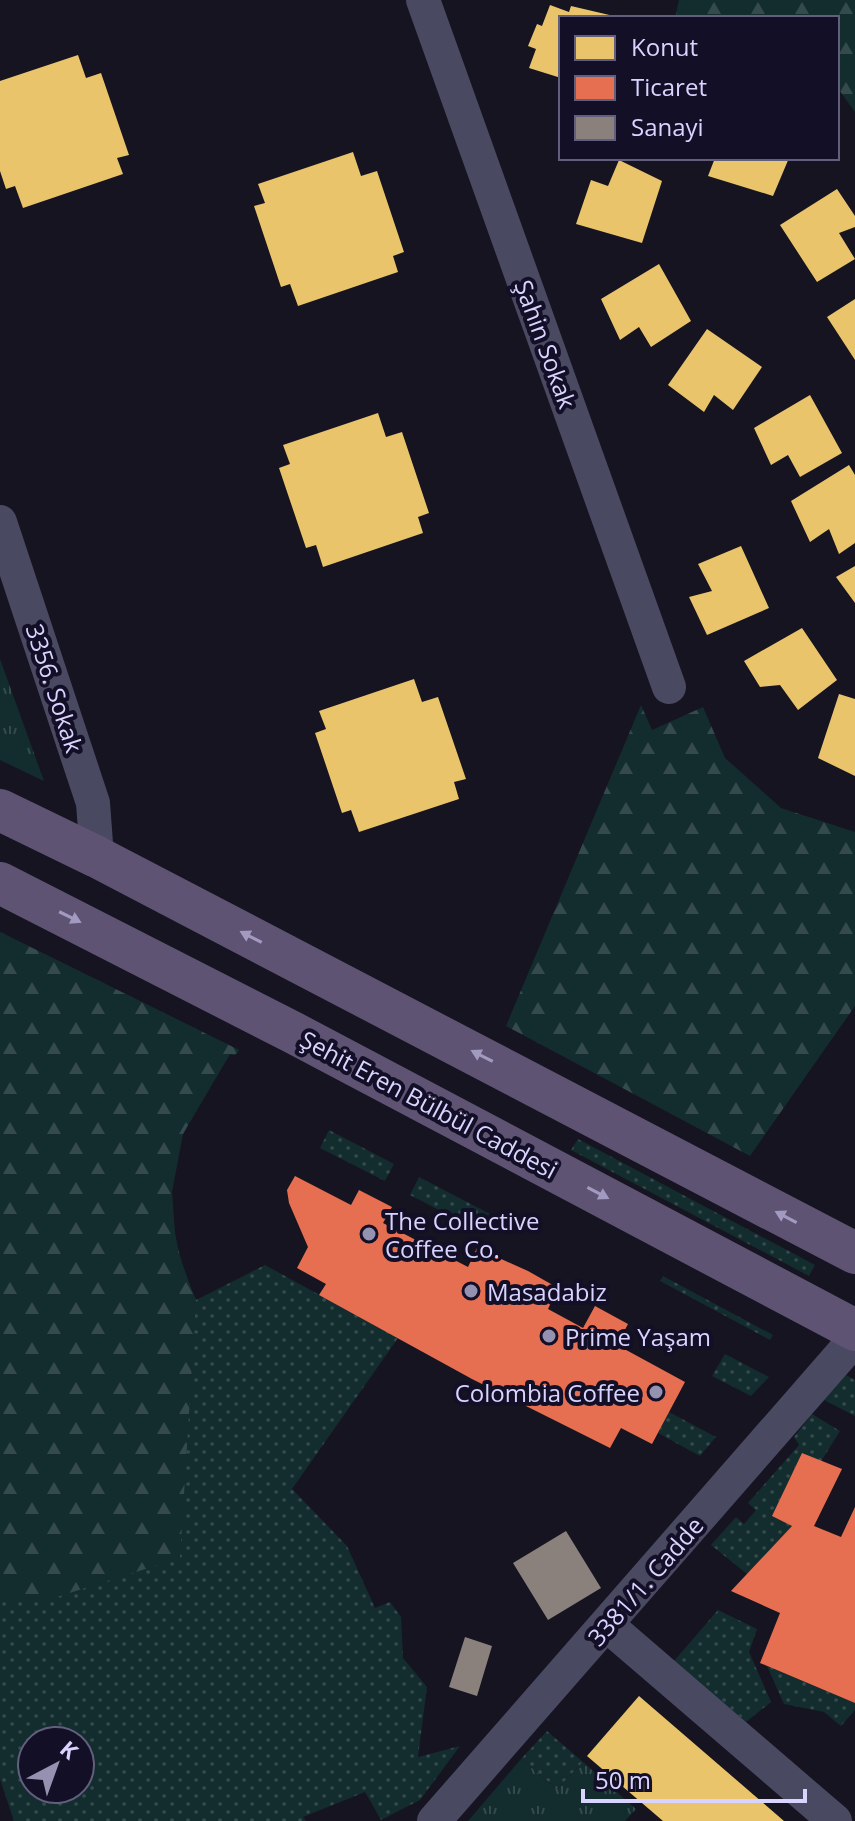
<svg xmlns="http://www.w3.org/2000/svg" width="855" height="1821" font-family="'Open Sans',sans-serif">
	<defs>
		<pattern id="grass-dots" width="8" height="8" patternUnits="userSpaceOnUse" patternTransform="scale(2)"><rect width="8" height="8" fill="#132c2d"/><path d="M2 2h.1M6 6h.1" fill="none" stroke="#354a4c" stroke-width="1.8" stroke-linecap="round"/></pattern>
		<pattern id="forest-firs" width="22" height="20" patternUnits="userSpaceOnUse" patternTransform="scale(2)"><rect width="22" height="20" fill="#132c2d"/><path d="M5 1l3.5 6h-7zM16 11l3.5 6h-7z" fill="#354a4c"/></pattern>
		<pattern id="park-tufts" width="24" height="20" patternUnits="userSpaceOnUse" patternTransform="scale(2)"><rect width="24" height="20" fill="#132c2d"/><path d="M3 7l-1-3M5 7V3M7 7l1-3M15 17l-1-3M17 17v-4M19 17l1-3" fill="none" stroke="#354a4c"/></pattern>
	</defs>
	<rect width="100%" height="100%" fill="#161421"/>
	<path fill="url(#grass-dots)" fill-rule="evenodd" d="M0,932L239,1050L235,1055L230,1054C215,1079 194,1106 183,1133C162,1187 173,1250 196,1300L265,1265L398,1338L292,1489L347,1546L375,1608L390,1602L401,1617L403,1658L427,1687L418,1757L460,1746L420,1800L381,1820L365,1792L303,1817L306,1821H14L0,1779ZM32,1741H80V1789H32Z
		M329,1130L394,1164L385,1181L320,1148Z
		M578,1139L815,1265L809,1276L571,1150Z
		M419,1177L490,1214L481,1232L410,1195Z
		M663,1276L773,1335L770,1340L660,1281Z
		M725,1354L769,1377L751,1396L712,1376Z
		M846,1375L855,1380V1416L824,1400Z
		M669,1412L716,1437L700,1456L658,1433Z
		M812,1414L840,1431L820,1463L802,1453L772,1516L792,1526L747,1574L711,1545L736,1517L744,1524L756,1510L748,1503L799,1445L794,1437Z
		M718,1610L757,1629L749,1652L771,1702L746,1722L674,1661Z
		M767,1666L855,1703V1710L841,1726L824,1712L784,1704Z
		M547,1731L583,1762L557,1789L521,1759Z"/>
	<path fill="url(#forest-firs)" d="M679,0H855V112L837,87V18H675Z
		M641,705L652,730L703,707L725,758L781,808L855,832V1006L750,1156L506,1026Z
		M0,932L239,1050L235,1055L230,1054L183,1134L172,1192L176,1247L196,1301L180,1558L41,1602L0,1597Z"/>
	<path fill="url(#park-tufts)" d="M0,659L44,781L0,760Z
		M521,1759L557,1789L583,1762L636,1809L625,1821H468Z"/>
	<path fill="#e9c46a" d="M550,5L569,12L571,6L618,17L561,18V78L529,68L536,49L528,46L537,24L542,26Z
		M78,55L86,78L101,73L129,155L117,158L123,174L23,208L15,186L6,189L0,171V81Z
		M353,152L361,176L377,171L404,252L393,256L398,272L298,306L290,284L281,287L254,206L265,203L258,184Z
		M715,158H789L773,196L708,176Z
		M619,160L662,181L642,243L576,224L591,180L608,186Z
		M837,189L855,216V227L839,233L855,259L817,282L780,225Z
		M659,264L691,321L651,347L639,327L620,340L601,299Z
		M855,299V360L827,317Z
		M707,329L762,367L733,410L714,395L704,412L668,385Z
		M810,395L842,453L800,477L788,455L771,465L754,428Z
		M378,413L386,437L402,432L429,513L418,517L423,533L323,567L316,545L306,548L279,468L290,464L283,445Z
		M849,465L855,475V543L839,554L829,529L810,542L791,501Z
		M741,546L769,608L707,635L689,597L712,591L698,564Z
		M855,566V603L836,577Z
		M802,628L837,680L798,710L780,685L760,687L744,661Z
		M414,679L422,702L438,697L466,779L454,782L459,799L359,832L351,810L342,813L315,733L326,729L319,711Z
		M839,694L855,699V776L818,758Z
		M639,1696L784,1821H663L587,1756Z"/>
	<path fill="#e76f51" d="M295,1176L351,1205L359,1190L392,1207L383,1223L468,1267L477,1248L528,1271L558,1288L548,1309L583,1328L595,1306L628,1324L617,1345L685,1382L652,1444L621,1428L610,1448L472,1379L319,1295L326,1284L297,1268L308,1247L289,1203L287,1190Z
		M802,1453L842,1469L814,1526L841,1537L855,1507V1703L760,1663L780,1613L731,1591L792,1526L772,1516Z"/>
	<path fill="#8a817c" d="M566,1531L601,1588L548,1620L513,1563Z
		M465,1637L492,1646L477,1696L449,1687Z"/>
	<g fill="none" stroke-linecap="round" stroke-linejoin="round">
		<path stroke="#4a4962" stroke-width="34" d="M423,0L669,687
			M0,522L93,803L97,857
			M607,1625L835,1821
			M434,1821L855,1339"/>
		<path stroke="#5e5373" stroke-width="42" d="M0,810L97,857L855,1253
			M0,883L294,1033L855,1330"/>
	</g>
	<defs><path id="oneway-solid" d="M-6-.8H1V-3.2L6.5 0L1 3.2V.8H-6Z" transform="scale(2)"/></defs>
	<g fill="#a29ac0">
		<use href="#oneway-solid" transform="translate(70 917) rotate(26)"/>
		<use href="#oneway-solid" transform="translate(251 937) rotate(-153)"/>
		<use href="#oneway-solid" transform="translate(482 1056) rotate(-153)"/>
		<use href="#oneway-solid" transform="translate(598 1193) rotate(28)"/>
		<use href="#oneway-solid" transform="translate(786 1217) rotate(-152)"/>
	</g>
	<g fill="#9591b1" stroke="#130f26" stroke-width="3">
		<circle cx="369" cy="1234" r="8"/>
		<circle cx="471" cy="1291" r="8"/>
		<circle cx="549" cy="1336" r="8"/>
		<circle cx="656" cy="1392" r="8"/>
	</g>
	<g text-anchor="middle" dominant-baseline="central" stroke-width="8" stroke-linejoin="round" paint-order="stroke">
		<g font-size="24" fill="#d9d4ff" stroke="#130f26">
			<text transform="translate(546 344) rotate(70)">Şahin Sokak</text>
			<text transform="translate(55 688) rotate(72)">3356. Sokak</text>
			<text transform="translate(429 1104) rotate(28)">Şehit Eren Bülbül Caddesi</text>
			<text transform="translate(645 1581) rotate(-49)">3381/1. Cadde</text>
		</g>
		<g font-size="24" fill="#d9d4ff" stroke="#130f26" text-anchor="start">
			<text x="385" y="1220">The Collective<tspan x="385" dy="28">Coffee Co.</tspan></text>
			<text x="487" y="1291">Masadabiz</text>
			<text x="565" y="1336">Prime Yaşam</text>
			<text x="640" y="1392" text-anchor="end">Colombia Coffee</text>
		</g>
	</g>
	<rect x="559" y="16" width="280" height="144" fill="#130f26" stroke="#625e7d" stroke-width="2"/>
	<rect x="575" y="36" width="40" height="24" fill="#e9c46a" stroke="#625e7d" stroke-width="2"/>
	<text x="631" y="56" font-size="24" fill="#d9d4ff">Konut</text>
	<rect x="575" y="76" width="40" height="24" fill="#e76f51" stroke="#625e7d" stroke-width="2"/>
	<text x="631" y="96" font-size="24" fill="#d9d4ff">Ticaret</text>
	<rect x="575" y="116" width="40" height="24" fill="#8a817c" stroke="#625e7d" stroke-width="2"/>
	<text x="631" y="136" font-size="24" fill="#d9d4ff">Sanayi</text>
	<g transform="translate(56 1765) rotate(41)"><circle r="38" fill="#130f26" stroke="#625e7d" stroke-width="2"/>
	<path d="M0-6L14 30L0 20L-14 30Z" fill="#9591b1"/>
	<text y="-12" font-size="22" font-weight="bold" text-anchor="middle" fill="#d9d4ff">K</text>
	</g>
	<path d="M583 1789v12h222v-12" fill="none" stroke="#d9d4ff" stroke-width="4"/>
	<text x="595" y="1789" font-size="24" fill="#d9d4ff" stroke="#130f26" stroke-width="6" paint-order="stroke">50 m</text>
</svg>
